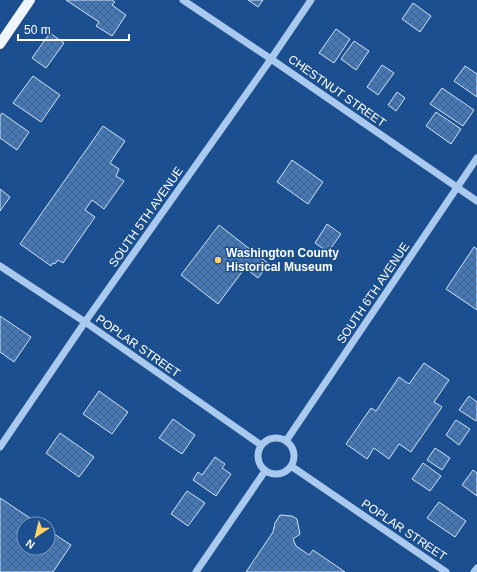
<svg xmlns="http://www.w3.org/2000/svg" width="477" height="572" font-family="Arial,sans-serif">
	<defs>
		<pattern id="building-cross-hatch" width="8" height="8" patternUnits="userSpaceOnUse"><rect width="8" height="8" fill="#4478b7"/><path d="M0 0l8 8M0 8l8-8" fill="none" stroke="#486282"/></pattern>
	</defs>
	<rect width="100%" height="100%" fill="#1b4f8f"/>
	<path fill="url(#building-cross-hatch)" stroke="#cfe3fa" d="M66,0H112L115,2L112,5L126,15L112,36L96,26L99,22Z
		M248,0H263L258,7Z
		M413,3L431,16L420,32L402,19Z
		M336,29L350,39L334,63L319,53Z
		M50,33L64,43L46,68L32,58Z
		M354,41L369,51L356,70L341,59Z
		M382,65L394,73L378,95L367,87Z
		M465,66L477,74V97L454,81Z
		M33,76L60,95L41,122L13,103Z
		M442,88L474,110L463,126L430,104Z
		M397,92L405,98L396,111L388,105Z
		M436,112L461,129L451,144L426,126Z
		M2,113L29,132L17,150L0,138V116Z
		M103,126L125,141L110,163L119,169L116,176L124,181L104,209L92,200L85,210L95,217L63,263L58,260L55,264L53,263L51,266L20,244Z
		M292,160L323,182L308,204L277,182Z
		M0,189L10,197L0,211Z
		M327,224L341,234L328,252L315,243Z
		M219,225L269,264L258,278L245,268L218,304L181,275Z
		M474,247L477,249V310L446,289Z
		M0,316L31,337L14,362L0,352Z
		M424,363L449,380L434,402L442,407L411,452L399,444L389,459L374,448L367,459L346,444L371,408L376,411L399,377L409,384Z
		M99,391L128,412L112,434L83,414Z
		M469,396L477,402V419L476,421L459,410Z
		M173,419L195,435L182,454L159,438Z
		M456,420L470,429L459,445L446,435Z
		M60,433L94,457L79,477L46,453Z
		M435,448L450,458L442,470L427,460Z
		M215,457L225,464L222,468L231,474L216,496L193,480L198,472L202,475Z
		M423,463L441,476L430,491L412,479Z
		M473,470L477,473V496L462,485Z
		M187,491L205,503L188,526L171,514Z
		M0,498L39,524H24V548H48V530L71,545L53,572H0Z
		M439,502L466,521L455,537L427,518Z
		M280,515L292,516L297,519L300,534L293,539L296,546L309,555L313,550L345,572H246L273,532L275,523Z"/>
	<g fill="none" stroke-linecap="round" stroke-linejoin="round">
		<path stroke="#a9c9ee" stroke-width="7" d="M183,0L271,59L477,201
			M0,266L85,322L261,445
			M258 456a18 18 0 1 1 36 0a18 18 0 1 1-36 0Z
			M286,441L477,158
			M0,447L85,322L271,59L311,0
			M291,466L446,572
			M196,572L265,471
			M474,572L477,568"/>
		<path stroke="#f0f6ff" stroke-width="10" d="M0,44L30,0"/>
	</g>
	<circle fill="#ffd166" stroke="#1b4f8f" stroke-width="1.5" cx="218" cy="260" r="4"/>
	<g text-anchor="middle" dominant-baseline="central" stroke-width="3" stroke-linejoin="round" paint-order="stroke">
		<g font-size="12" fill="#fff" stroke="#1b4f8f">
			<text transform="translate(337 91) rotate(35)">CHESTNUT STREET</text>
			<text transform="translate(146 217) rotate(-55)">SOUTH 5TH AVENUE</text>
			<text transform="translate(373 293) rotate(-56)">SOUTH 6TH AVENUE</text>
			<text transform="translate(138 346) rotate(35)">POPLAR STREET</text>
			<text transform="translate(404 530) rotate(34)">POPLAR STREET</text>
		</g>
		<g font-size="12" font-weight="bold" fill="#fff" stroke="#1b4f8f" text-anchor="start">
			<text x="226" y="253">Washington County<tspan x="226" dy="14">Historical Museum</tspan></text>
		</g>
	</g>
	<g transform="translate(36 536) rotate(215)"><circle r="19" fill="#1b4f8f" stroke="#7695bc"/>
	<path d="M0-3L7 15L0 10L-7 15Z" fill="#ffd166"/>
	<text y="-6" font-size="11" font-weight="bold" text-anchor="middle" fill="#ffffff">N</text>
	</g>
	<path d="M18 34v6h111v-6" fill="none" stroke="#ffffff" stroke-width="2"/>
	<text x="24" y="34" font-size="12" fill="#ffffff" stroke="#1b4f8f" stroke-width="3" paint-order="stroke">50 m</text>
</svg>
